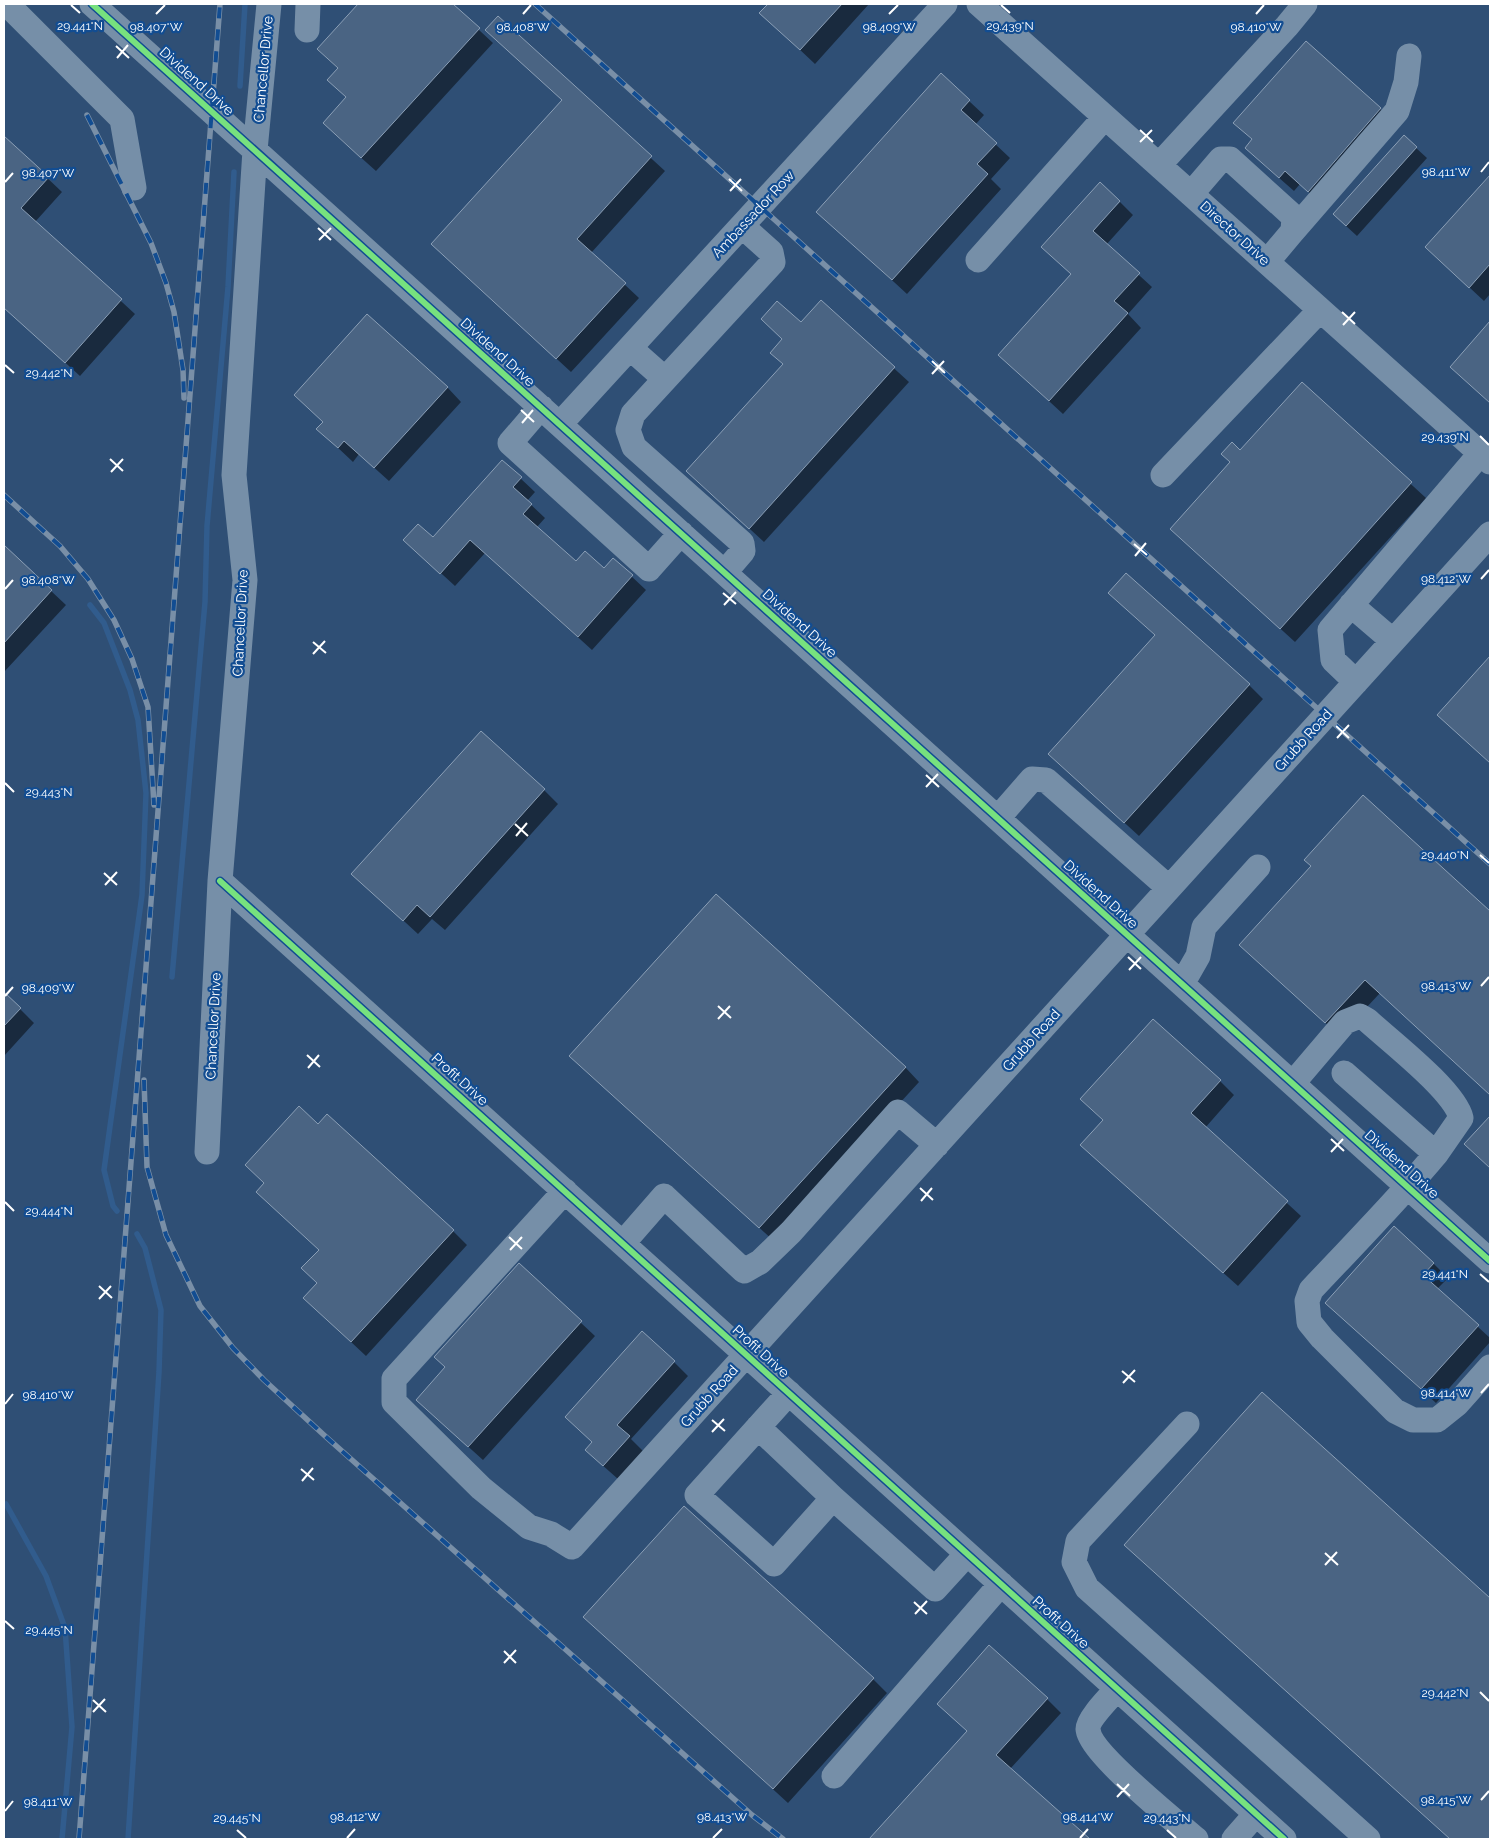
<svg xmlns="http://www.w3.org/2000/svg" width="1494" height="1843" font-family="Raleway,sans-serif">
	<rect width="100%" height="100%" fill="#2f4f75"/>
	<path fill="#0007" d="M359,4H451L493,43L376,171L339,138L348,98L339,69L318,49Z
		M769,4H869L815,64L761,13Z
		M498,18L665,171L591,253L639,298L571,372L447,258L563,100Z
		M941,75L984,115L975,125L1010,158L991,179L1001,189L907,294L818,212Z
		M1380,109L1394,123L1323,205L1300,184L1294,191L1261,162L1253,140L1235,122Z
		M4,137L62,192L35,222L135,314L80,376L4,307Z
		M1404,137L1427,158L1357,236L1345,225Z
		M1490,177V294L1484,301L1426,247Z
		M1120,202L1133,215L1106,245L1152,287L1128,314L1141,328L1063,414L999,355L1072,274L1057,260Z
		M821,302L909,382L764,542L687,471L784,365L801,324Z
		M1490,324V403L1451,367Z
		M1302,384L1426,498L1295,642L1186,543L1240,452Z
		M447,387L461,402L389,481L359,454L353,462L318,429L324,423Z
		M502,461L535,492L527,501L545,518L537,527L576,563L604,570L613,559L646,590L592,650L485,553L455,586L419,553Z
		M4,547L66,605L4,672Z
		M1110,593L1249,685L1263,699L1139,836L1049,754L1156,636Z
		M1490,658V763L1439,715Z
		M544,790L558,804L445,930L432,919L418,934L353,874Z
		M1363,797L1490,913V1094L1380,993L1340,1036L1255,959L1312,867Z
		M4,993L34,1023L4,1056Z
		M905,1067L919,1082L774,1241L585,1070Z
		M1220,1081L1234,1095L1205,1128L1301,1216L1238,1286L1096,1159L1104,1121L1081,1099Z
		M1490,1117V1168L1466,1144Z
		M453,1231L467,1245L366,1356L319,1312L320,1250Z
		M1433,1263L1448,1278L1437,1289L1490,1338V1342L1436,1403L1327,1303Z
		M519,1265L595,1336L483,1460L432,1414Z
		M674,1362L688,1376L631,1439L643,1451L618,1479L601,1464L593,1442Z
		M1262,1394L1490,1600V1839H1451L1140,1559Z
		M585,1617L873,1679L887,1693L788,1803Z
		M1047,1699L1061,1713L1010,1769L1088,1839H871L968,1731Z"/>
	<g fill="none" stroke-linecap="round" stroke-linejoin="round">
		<path stroke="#315c8d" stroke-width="5.5" d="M240,86L245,4
			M90,605L104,623L130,690L138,720L146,793L142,895L104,1170L113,1206L117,1211
			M172,977L205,602L207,526L228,287L234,172
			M6,1504L46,1576L65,1628L72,1727L62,1839
			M128,1839L159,1372L161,1310L145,1248L137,1234"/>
	</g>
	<path fill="#4a6483" stroke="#8b9fb6" d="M358,4H453L480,28L361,158L323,123L346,97L327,80L338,68L317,49Z
		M768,4H842L800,50L759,13Z
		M498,16L652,156L577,239L626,283L556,359L431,244L562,100L485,30Z
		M1306,41L1381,108L1308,192L1285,171L1279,178L1245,148L1252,139L1233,123Z
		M941,73L970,100L961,110L997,143L977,164L988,174L892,280L816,212Z
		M1404,135L1417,147L1346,226L1333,214Z
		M4,136L49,177L21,208L122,299L65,363L4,308Z
		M1490,175V264L1469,288L1425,247Z
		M1100,182L1120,201L1093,231L1140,273L1114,301L1128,313L1049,401L998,355L1071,274L1041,247Z
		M821,300L895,367L749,529L686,471L783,364L770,353L782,339L761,319L777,301L801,322Z
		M367,314L448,387L374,468L344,441L338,448L316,429L323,422L294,395Z
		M1490,321V403L1450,367Z
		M1302,382L1412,482L1280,629L1170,529L1230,462L1221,454L1232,442L1240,450Z
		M502,460L522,477L513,487L532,504L523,514L576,561L585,551L604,568L613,558L633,575L578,637L470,540L440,574L403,540L418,524L433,537Z
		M4,545L52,590L4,643Z
		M1126,573L1250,684L1124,823L1048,754L1155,635L1108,593Z
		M1490,656V763L1437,715Z
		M481,731L545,789L430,917L417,905L403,921L351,874Z
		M1363,795L1490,911V1095L1365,980L1325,1023L1239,945L1311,866L1304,860Z
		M716,894L906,1067L759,1228L569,1056Z
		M4,992L21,1008L4,1026Z
		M1153,1019L1221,1080L1191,1113L1288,1201L1223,1273L1080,1145L1103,1120L1080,1099Z
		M299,1106L318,1124L327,1114L454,1230L351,1342L303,1298L317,1283L301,1268L319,1250L256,1192L264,1183L245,1165Z
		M1490,1116V1168L1464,1144Z
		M1394,1226L1434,1263L1423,1275L1479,1325L1421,1389L1325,1303Z
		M519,1263L582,1321L468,1447L416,1400L445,1367L434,1357Z
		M642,1331L675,1361L617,1425L630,1436L603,1466L585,1450L592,1442L565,1417Z
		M1262,1392L1490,1598V1839H1450L1124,1545Z
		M684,1506L874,1678L773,1789L583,1617Z
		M989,1645L1048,1698L996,1755L1090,1839H869L967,1731L937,1704Z"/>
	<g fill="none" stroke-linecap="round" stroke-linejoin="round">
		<path stroke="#768fa8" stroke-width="25" d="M7,4L122,119L134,188
			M92,4L1490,1261
			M979,4L1490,462
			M307,30L308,4
			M1159,165L1287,26L1305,4
			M1191,194L1221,159H1230L1294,217L1293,231L1267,262
			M1293,231L1397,111L1406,82L1409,56
			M978,260L1105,117
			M630,348L665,379
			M541,407L510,443L649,569L681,533
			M560,424L945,4
			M1163,475L1320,310
			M725,572L743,551L742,543L634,447L628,430L633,414L773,262L771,252L742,226
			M1351,605L1393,641
			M1356,682L1333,660L1330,630L1480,454
			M998,818L1032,779L1046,780L1169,888
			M220,881L1284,1839
			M1182,984L1198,956L1204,927L1258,867
			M1344,1073L1436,1154C1397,1201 1353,1245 1311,1290L1307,1301L1309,1322L1322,1338L1395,1411L1413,1420H1437L1457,1404L1490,1367
			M1293,1083L1345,1022L1360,1016L1367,1020C1390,1041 1455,1091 1461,1118L1436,1154
			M207,1152L220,881L245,580L234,475L255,150L269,4
			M565,1191L394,1379V1402L481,1488L529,1527L551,1534L572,1547L1490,534
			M623,1243L664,1196L744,1271L760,1262L791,1232L898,1112L937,1145
			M789,1393L697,1495L774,1564L833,1498L935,1589L967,1554
			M1187,1424L1078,1541L1074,1562L1087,1588L1368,1839
			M758,1427L833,1498
			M1117,1689C1109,1698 1088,1719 1088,1729C1089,1752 1176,1822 1196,1839
			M834,1776L1001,1584
			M1234,1839L1256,1814"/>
		<defs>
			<path id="rail" d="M535,4L1490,864
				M87,115L151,243L166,283L174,312L183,370L184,398
				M4,495L60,546L88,579L114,620L132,659L148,707L154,805
				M144,1080L147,1167L166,1235L200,1306L233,1348L264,1380L325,1436L752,1815L783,1839
				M79,1839L220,4"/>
		</defs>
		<use href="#rail" stroke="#798fa7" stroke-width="5.5"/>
		<use href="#rail" stroke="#124d92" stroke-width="4" stroke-dasharray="11" stroke-linecap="butt"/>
		<defs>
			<path id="cycleway" d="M92,4L1490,1261
				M220,881L1284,1839"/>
		</defs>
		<use href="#cycleway" stroke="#124d92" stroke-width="9"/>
		<use href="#cycleway" stroke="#77e17e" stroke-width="6"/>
	</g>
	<path fill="none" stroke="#fff" stroke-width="2" d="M71,5L80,13M1001,5L1010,13M156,14L165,5M523,14L531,5M889,14L898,5M1256,14L1264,5M116,46L129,58M117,58L128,45M1140,130L1153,142M1140,142L1152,130M1481,172L1489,162M729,179L742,191M5,182L13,173M730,191L741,179M318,228L331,240M319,240L331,228M1342,312L1355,324M1343,325L1355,312M932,361L945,373M5,365L14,373M932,374L944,361M521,410L534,422M522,423L533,410M1480,436L1489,445M110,459L123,471M111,472L123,459M1134,544L1147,555M1135,556L1146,543M1481,579L1489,570M5,589L13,580M723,593L736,604M724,605L736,592M313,642L326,653M313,654L325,641M1336,726L1349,738M1337,738L1349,725M926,775L939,787M5,783L14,792M926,787L938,774M515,824L528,836M516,836L527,823M1480,855L1489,863M104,873L117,885M105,885L117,872M1128,957L1141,969M1129,970L1141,957M1481,986L1489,977M5,996L13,987M718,1006L731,1018M718,1019L730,1006M307,1055L320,1067M308,1068L319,1055M1331,1139L1344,1151M1331,1152L1343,1139M920,1188L933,1200M921,1201L932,1188M5,1202L14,1211M509,1237L522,1249M510,1250L522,1237M1480,1274L1489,1282M99,1286L112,1298M99,1299L111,1286M1122,1371L1135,1382M1123,1383L1135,1370M1481,1393L1489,1384M5,1404L13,1394M712,1420L725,1431M712,1432L724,1419M301,1469L314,1480M302,1481L313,1468M1325,1553L1338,1565M1325,1565L1337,1552M914,1602L927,1614M915,1614L927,1601M5,1621L14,1629M504,1651L516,1663M504,1663L516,1650M1480,1692L1489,1701M93,1700L106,1712M93,1712L105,1699M1117,1784L1130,1796M1117,1797L1129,1784M1481,1800L1489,1791M5,1811L13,1801M237,1830L246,1838M1167,1830L1176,1838M347,1838L355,1829M713,1838L722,1829M1080,1838L1088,1829"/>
	<g text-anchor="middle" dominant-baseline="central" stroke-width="4.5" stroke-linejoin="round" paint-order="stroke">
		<g font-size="14" fill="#fff" stroke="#124d92">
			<text transform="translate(263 69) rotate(-85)">Chancellor Drive</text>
			<text transform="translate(197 81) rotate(42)">Dividend Drive</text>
			<text transform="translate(753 214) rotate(-47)">Ambassador Row</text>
			<text transform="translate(1235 233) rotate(42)">Director Drive</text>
			<text transform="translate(498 352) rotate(42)">Dividend Drive</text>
			<text transform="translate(240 623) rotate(-87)">Chancellor Drive</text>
			<text transform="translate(800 623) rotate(42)">Dividend Drive</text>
			<text transform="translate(1303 740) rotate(-48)">Grubb Road</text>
			<text transform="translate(1101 894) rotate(42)">Dividend Drive</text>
			<text transform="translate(213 1026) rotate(-87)">Chancellor Drive</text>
			<text transform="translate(1031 1040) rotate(-48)">Grubb Road</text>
			<text transform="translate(460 1079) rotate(42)">Profit Drive</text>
			<text transform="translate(1402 1164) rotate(42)">Dividend Drive</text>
			<text transform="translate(761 1351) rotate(42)">Profit Drive</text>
			<text transform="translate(709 1396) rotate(-48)">Grubb Road</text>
			<text transform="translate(1061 1622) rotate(42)">Profit Drive</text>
		</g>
	</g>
	<g font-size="12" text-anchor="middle" fill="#fff" stroke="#124d92" stroke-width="4.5" stroke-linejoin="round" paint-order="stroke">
		<text x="80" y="30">29.441°N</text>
		<text x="1010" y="30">29.439°N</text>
		<text x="156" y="31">98.407°W</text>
		<text x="523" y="31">98.408°W</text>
		<text x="889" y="31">98.409°W</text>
		<text x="1256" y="31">98.410°W</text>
		<text x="1446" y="176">98.411°W</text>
		<text x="48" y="177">98.407°W</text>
		<text x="49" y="377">29.442°N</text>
		<text x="1445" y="441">29.439°N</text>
		<text x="1446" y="583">98.412°W</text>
		<text x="48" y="584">98.408°W</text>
		<text x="49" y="796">29.443°N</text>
		<text x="1445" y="859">29.440°N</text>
		<text x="1446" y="990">98.413°W</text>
		<text x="48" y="992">98.409°W</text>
		<text x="49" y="1215">29.444°N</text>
		<text x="1445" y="1278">29.441°N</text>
		<text x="1446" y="1397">98.414°W</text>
		<text x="48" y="1399">98.410°W</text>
		<text x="49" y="1634">29.445°N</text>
		<text x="1445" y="1697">29.442°N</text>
		<text x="1446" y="1804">98.415°W</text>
		<text x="48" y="1806">98.411°W</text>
		<text x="355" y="1821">98.412°W</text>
		<text x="722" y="1821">98.413°W</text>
		<text x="1088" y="1821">98.414°W</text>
		<text x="237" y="1822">29.445°N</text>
		<text x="1167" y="1822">29.443°N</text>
	</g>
	<rect width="1494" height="1843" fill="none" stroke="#ffffff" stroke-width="10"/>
</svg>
